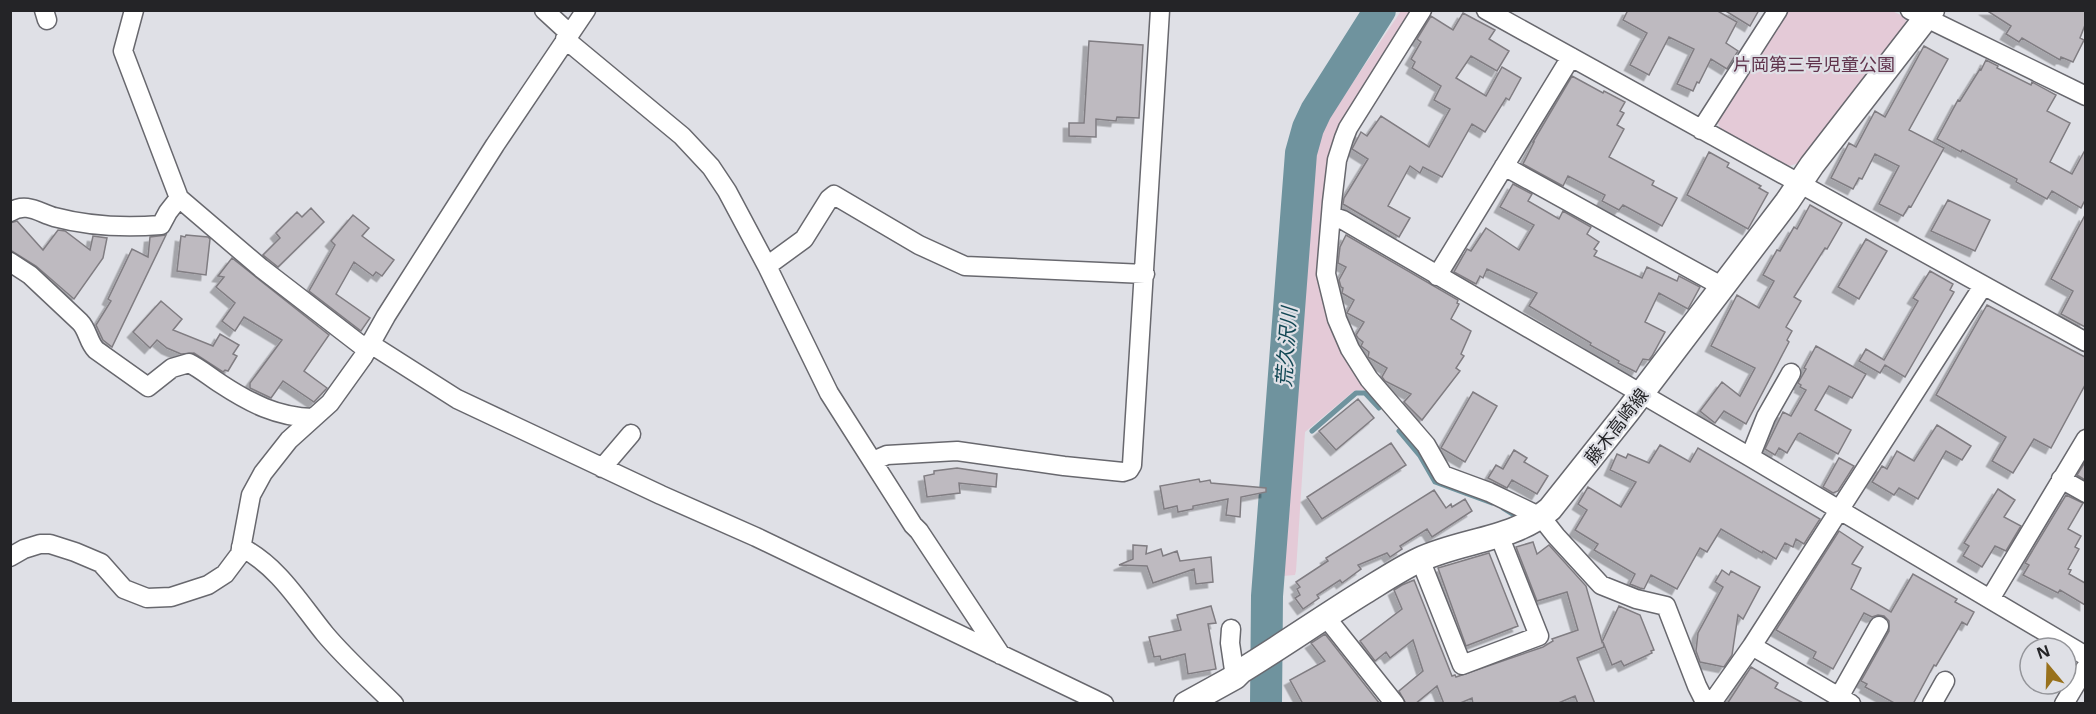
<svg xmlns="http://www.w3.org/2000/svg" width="2096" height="714" font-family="'Open Sans','Noto Sans JP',sans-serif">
	<defs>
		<filter id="shadow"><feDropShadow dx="-5.5" dy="5.5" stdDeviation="0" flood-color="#0004"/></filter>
	</defs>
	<rect width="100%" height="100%" fill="#dfe0e6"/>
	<path fill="#e4cad7" d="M1401,11H1414L1330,159L1337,340L1350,366L1370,393L1362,390L1354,391L1305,432L1296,571L1295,575L1283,576V594H1279L1303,287L1306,221L1315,147L1329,118Z
		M1787,11H1892L1905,17L1907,28L1803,162L1789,166L1720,129L1717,120Z"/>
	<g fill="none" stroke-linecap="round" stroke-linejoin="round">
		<path stroke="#6f939e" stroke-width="5" d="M1312,431L1356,393H1365L1379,408
			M1399,431L1420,456L1435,482L1492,503
			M1503,508L1516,516"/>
		<path stroke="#6f939e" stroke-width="32" d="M1266,704L1267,596L1301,153L1308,128L1316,111L1380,10"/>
	</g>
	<path fill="#bebac0" stroke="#807d82" stroke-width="1.5" filter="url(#shadow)" d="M1628,10H1716L1737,22L1726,43L1738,51L1727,69L1711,59L1699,83L1697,82L1693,91L1677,84L1694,49L1669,37L1649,75L1630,65L1647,33L1623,20Z
		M1724,10H1759L1750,26Z
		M1986,10H2085V25L2080,38L2084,40L2073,62L2061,57L2060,60L2022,38L2019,42L2006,34L2011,26Z
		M1463,13L1495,30L1489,39L1509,51L1497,71L1471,56L1456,78L1486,96L1502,67L1521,78L1509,100L1506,98L1485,132L1472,124L1442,177L1423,167L1420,173L1410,166L1388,206L1410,218L1399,237L1343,204L1344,198L1368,159L1352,149L1361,132L1367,136L1381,116L1429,147L1450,109L1434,100L1441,86L1412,68L1415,62L1411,59L1421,42L1417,39L1431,16L1453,30Z
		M1089,41L1143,45L1139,118L1117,117L1116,121L1096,119V137L1069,136V123H1084Z
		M1924,46L1948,59L1909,130L1944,148L1911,207L1909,206L1903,216L1879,204L1899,166L1875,154L1862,179L1859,178L1853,189L1831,178L1849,143L1856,147L1875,111L1885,117Z
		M1986,60L1998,66L1997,68L2031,85L2032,82L2056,95L2047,111L2070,123L2050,162L2072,174L2085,150V200L2081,208L2052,191L2047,199L2016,182L2017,179L1962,150L1961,152L1937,139L1958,100L1960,101L1980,69L1981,70Z
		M1572,76L1603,93L1604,91L1625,102L1620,111L1624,113L1617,125L1624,129L1609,157L1654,181L1652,185L1677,198L1662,226L1623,205L1619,210L1602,201L1605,195L1568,176L1563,186L1523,164L1534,142H1533Z
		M1709,152L1729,163L1727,167L1761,186L1759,188L1768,193L1748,229L1687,195Z
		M1513,184L1532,194L1528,201L1559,219L1563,211L1591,227L1587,234L1599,242L1594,249L1597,251L1594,256L1642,278L1647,267L1677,281L1679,276L1700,287L1688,309L1659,293L1645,322L1665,332L1652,356L1649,360L1643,359L1636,372L1618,363L1619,361L1590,345L1591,343L1529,306L1537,293L1487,269L1483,278L1480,276L1476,284L1454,272L1467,249L1471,251L1486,228L1519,250L1534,225L1500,207Z
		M1948,200L1990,220L1975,251L1931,231Z
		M1810,205L1842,223L1827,249L1825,248L1794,297L1801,301L1786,327L1792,331L1787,340L1789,342L1746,424L1724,411L1715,423L1700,411L1722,382L1740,396L1755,368L1711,346L1737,295L1759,308L1774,281L1763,275L1777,250L1780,251L1794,227L1797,229Z
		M311,208L324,222L278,267L263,255L280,238L276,233L297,212L302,217Z
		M353,215L369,228L362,236L394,260L382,276L376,272L373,276L354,262L336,294L370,318L361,331L309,291L335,245L331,241Z
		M2085,215V327L2061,314L2073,291L2051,279Z
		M17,221L43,250L58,230L65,231L90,250L93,236L107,238L103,258L74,299L36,266L10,250V223Z
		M166,235L112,347L103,340L96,325L111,301L108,299L132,249L148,257L150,237Z
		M186,235L208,237L210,239L206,275L177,271L181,236L185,237Z
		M1346,235L1458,300L1457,303L1459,304L1451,319L1471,331L1461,354L1464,356L1456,368L1460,371L1422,420L1404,402L1411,394L1385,381L1382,377L1387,368L1368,357L1369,352L1361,346L1363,342L1358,338L1356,335L1364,322L1347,313L1354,300L1342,293L1343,288L1341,287L1339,280L1346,267L1338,263L1340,247Z
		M1866,239L1887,251L1859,299L1838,287Z
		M232,258L329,335L304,371L327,388L314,402L283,381L271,398L250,388V383L282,340L244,317L235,331L222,321L235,303L216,287L224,277L218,276Z
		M1930,271L1953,284L1950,290L1954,292L1905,377L1885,365L1880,373L1859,361L1866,349L1884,360L1918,301L1913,298Z
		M161,301L182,319L173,330L213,346L220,334L239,345L233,354L237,356L228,371L225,370L223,372L194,353L181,354L167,348L157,340L150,348L133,332Z
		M1987,305L2085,357V385L2051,448L2034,439L2013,473L1992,461L2006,437L1936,395Z
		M1816,346L1866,374L1852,398L1829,386L1815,410L1851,430L1838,454L1800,433L1798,434L1787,453L1779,448L1775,455L1765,449L1783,412L1791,416L1806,390L1800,387L1801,385L1798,383L1806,369L1804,368Z
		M1473,392L1497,406L1465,462L1441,448Z
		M1358,399L1374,418L1336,450L1319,431Z
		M1937,425L1971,446L1962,460L1946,451L1918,499L1899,488L1894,495L1872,482L1882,466L1887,469L1897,451L1914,461Z
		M1391,443L1406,465L1322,519L1307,497Z
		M1660,445L1690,462L1698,448L1820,519L1804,544L1796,539L1793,547L1785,543L1776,559L1763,551L1762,553L1721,529L1707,552L1700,548L1677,589L1651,575L1644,589L1640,588L1630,584L1635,574L1594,550L1598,544L1575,530L1587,510L1578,504L1588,487L1621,507L1636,482L1610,470L1617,454L1626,458L1628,454L1649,463Z
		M1514,450L1527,458L1524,462L1548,476L1537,494L1512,480L1507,488L1488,478L1496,465L1503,469Z
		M1839,458L1854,466L1838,491L1833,493L1823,487Z
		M2085,462V480L2077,475Z
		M957,468L997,474L996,487L959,483L960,493L927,497L924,476L934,474V471Z
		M1199,479L1200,482L1210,480L1211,483L1266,488V492L1241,497L1240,517L1226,515L1228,499L1193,506V509L1178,512L1177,506L1164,509L1160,486Z
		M1998,489L2015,500L2004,517L2021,526L2006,551L1995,546L1982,567L1963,556L1969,546L1964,543Z
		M1434,490L1446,508L1451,504L1452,507L1465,499L1472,511L1432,537L1427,529L1400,546L1402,549L1390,557L1387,553L1358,565L1361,569L1342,583L1340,580L1317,595L1319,598L1303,609L1295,598L1300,595L1297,589L1300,587L1296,582L1328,561L1326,558Z
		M2066,495L2083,503L2068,529L2081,536L2075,547L2079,549L2068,569L2071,570L2069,574L2085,583V605L2060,590L2058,593L2023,575L2029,565L2025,563Z
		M1839,531L1863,547L1852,564L1861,568L1851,589L1891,612L1913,574L1957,599L1955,602L1974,612L1967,625L1962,622L1936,666L1934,665L1913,704H1896L1865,687L1867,684L1861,681L1889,631V621L1884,616L1878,615L1872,617L1864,613L1833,669L1813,658L1816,652L1776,630Z
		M1533,542L1537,554L1549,545L1586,586L1602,642L1619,606L1640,615L1654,650L1651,651L1652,653L1624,666L1621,661L1612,665L1603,642L1604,647L1577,658L1595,704H1578L1575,696L1556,704H1473L1472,698L1458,704H1444L1437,686L1415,704H1406L1399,691L1423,671L1413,640L1390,658L1386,652L1375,661L1360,641L1402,609L1394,590L1402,585L1414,580L1452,676L1455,675L1456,677L1543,647L1553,641L1552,639L1578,630L1567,592L1537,601L1516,547Z
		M1133,545L1147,546L1146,554L1161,549L1163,556L1177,551L1180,561L1211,557L1213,582L1196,584L1194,569L1153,583L1147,566L1119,565L1133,559Z
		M1489,553L1518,626L1466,646L1438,568Z
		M1722,570L1729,575L1731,571L1760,587L1743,619L1738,615L1732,655L1724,667L1700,662L1696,651L1698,633L1723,587L1715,582Z
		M1211,606L1216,623L1208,624L1216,669L1188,674L1185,654L1161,660L1160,656L1154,657L1149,637L1181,630L1177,615Z
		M1325,634L1380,704H1303L1290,680L1325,661L1311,643Z
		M1751,667L1778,683L1775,688L1805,704H1727Z"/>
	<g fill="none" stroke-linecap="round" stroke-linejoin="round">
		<defs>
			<path id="minor" d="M44,10L47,20
				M134,10L123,51L179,198L261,268L366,349
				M544,10L569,33
				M1422,10L1348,128L1344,138L1337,160L1332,202L1326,274L1337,319L1350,349L1369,379L1426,445L1443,475L1489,492L1541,517L1556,536L1601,585L1636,599L1666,606L1697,686L1706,704
				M1486,10L2086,342
				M1910,10L2086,96
				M565,39L682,136L711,167L727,191L767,266L829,393L913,525L919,531L1001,655
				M1701,130L1778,10
				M1504,166L1723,287
				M10,212C26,202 38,212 54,217C88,226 125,228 161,225L168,212L179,198
				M1331,216L1343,220L1750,457L2086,656
				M10,262L30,275L80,322C88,330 88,342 96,350L148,387L172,368L189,363C201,369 210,377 221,384C250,403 277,417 313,418
				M767,266L804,239L829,199L834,195L919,245L965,266L1145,274
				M1437,276L1571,57
				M369,343L457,399L661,495L756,537L1104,704
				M1750,457L1766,417L1791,373
				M873,461L887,455L957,451L1064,466L1123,472L1129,470L1132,465L1160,10
				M602,468L631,434
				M2061,479L2086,493
				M241,547C279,567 299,602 325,634C346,659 371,681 394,704
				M10,557L24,549L40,544H50L75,552L101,563L124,589L147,598L171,597L208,585L225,574L240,554L251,495L263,473L289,440L330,403L363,357L386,316L495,145L586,10
				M1420,559L1462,665L1539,636L1499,535
				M1990,599L2086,439
				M1325,616L1395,704
				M1231,629L1230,643L1235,677
				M1752,646L1851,704
				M1839,697L1879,626
				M1705,702L1716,697L1752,646L1983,286
				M1932,704L1945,681
				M2064,704L2086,667"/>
			<path id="major" d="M1186,704L1235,677L1241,671C1282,646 1322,618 1364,592C1382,581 1400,569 1419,560C1461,540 1514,540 1550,509L1628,411L1787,202L1812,165L1932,10"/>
		</defs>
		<use href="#minor" stroke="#68686e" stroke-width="21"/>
		<use href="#major" stroke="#68686e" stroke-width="27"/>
		<use href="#minor" stroke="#fff" stroke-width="18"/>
		<use href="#major" stroke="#fff" stroke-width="24"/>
	</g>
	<g text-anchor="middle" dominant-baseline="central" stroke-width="4.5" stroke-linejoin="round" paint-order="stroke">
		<g font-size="18" fill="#60334c" stroke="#dfe0e6">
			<text x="1814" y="64">片岡第三号児童公園</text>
		</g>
		<g font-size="18" fill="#242427" stroke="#dfe0e6">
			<text transform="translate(1616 426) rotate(-52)">藤木高崎線</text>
		</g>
		<g font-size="20" font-style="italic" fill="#124754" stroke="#dfe0e6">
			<text transform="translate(1286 347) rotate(-86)">荒久沢川</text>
		</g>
	</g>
	<rect width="2096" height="714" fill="none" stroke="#242427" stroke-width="24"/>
	<g transform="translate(2048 666) rotate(341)"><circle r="28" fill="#dfe0e6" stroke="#94959a" stroke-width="1.5"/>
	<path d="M0-4.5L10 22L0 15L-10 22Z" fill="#98711c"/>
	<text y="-9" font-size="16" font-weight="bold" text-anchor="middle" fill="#242427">N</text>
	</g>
</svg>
